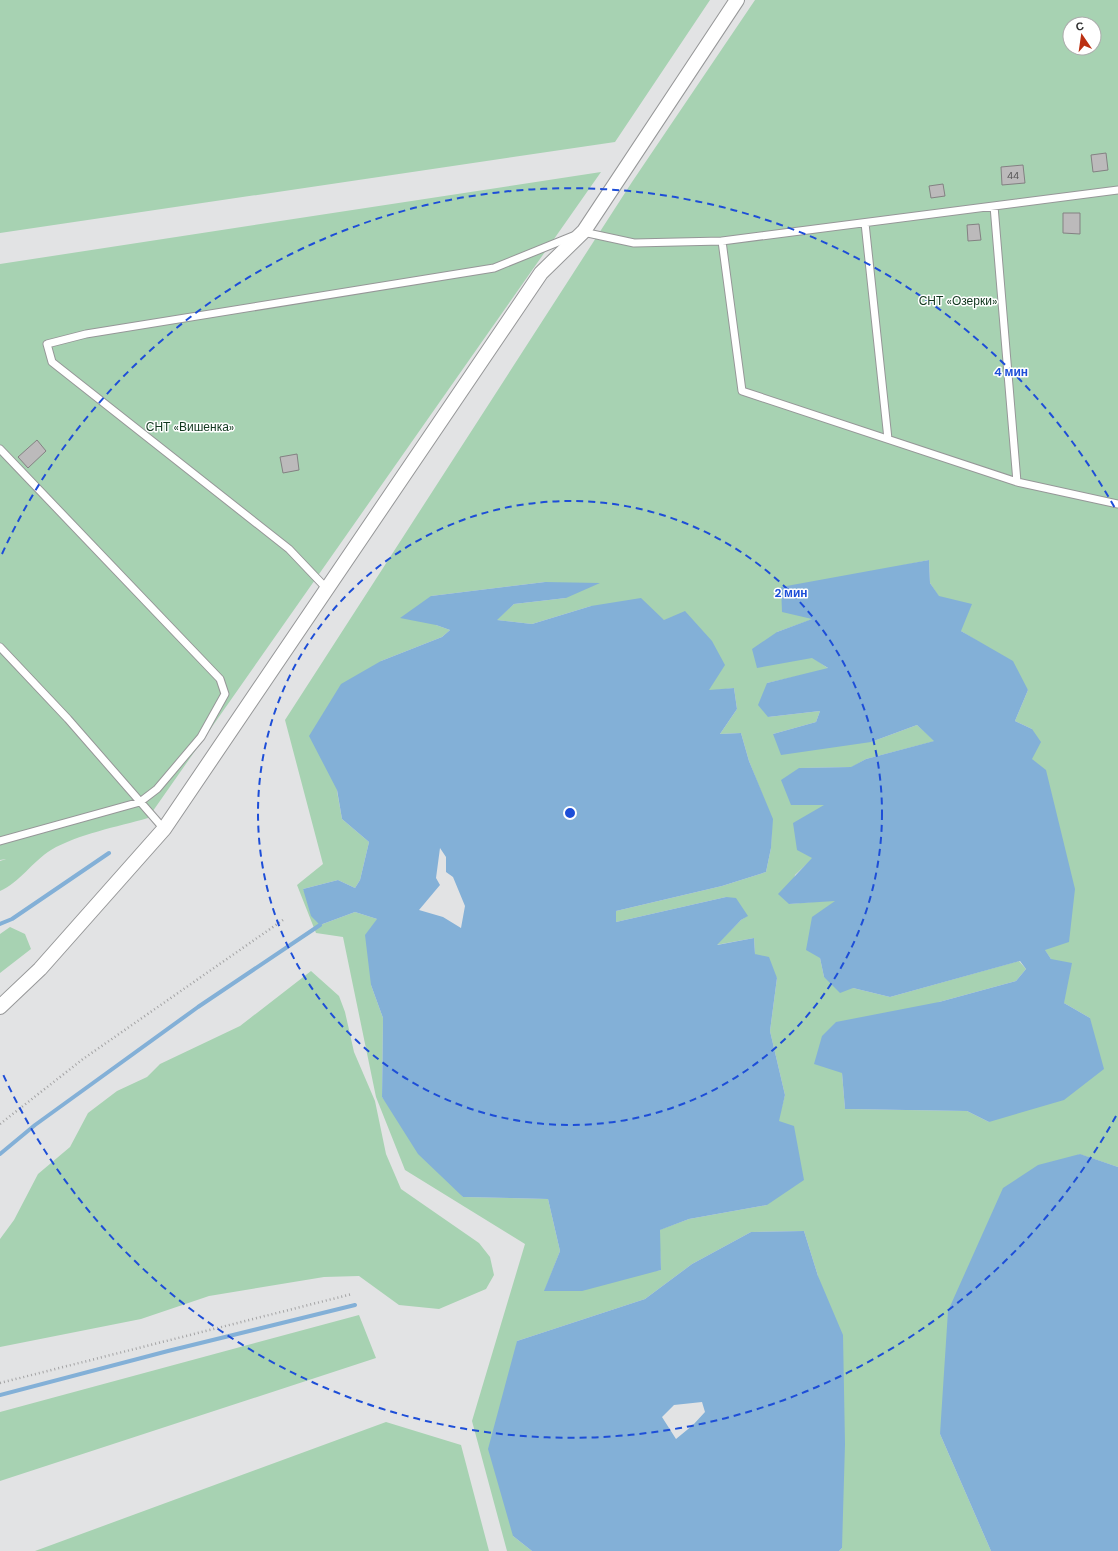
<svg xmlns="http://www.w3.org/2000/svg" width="1118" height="1551" font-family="'DM Sans',sans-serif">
	<rect width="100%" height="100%" fill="#e2e3e4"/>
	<path fill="#a7d2b2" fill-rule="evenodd" d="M0,0H710L615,142L0,233Z
		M755,0H1118V1167L1079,1154L940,1434L991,1551H839L842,1548L818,1276L804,1231L751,1232L692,1264L645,1299L517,1341L513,1536L532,1551H507L472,1421L525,1244L405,1170L376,1097L343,937L316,933L297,885L323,864L285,720L632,182ZM1070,24H1094V48H1070ZM929,560L930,583L961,631L974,639L1028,690L1015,721L1032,729V759L1044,949L1051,959L1064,1003L1090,1018L989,1122L967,1111L845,1109L842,1073L939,1002L1016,981L1026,969L1019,961L890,997L853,988L824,977L820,958L836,900L789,904L795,875L813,858L825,805L799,768L852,767L866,759L935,741L917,725L871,742L773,734L816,722L820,711L768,717L767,683L829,669L777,632L813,619L895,567ZM545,582L566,598L514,604L496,620L532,624L591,606L664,620L709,691L734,688L737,709L720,734L741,733L749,761L772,819L771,848L766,872L722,886L616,911V922L726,897L747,916L741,920L716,945L754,938L755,954L777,978L770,1031L785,1095L778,1121L767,1205L689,1219L659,1230L661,1270L545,1290L560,1251L548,1199L463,1197L382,1097L383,1018L371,985L377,919L355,912L320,925L303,889L338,880L355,888L360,880L369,842L342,819L337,791L381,661L442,637L450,630L436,625L431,596Z
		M601,172L148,818C117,827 78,834 51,850C32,862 20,882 0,891V861L6,859L0,860V264Z
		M10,927L25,934L31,949L0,973V934Z
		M311,971L339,996L345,1012L354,1052L375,1101L386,1154L401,1189L479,1243L490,1257L494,1275L486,1289L439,1309L399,1305L359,1276L324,1277L209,1296L141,1319L0,1347V1239L14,1220L38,1174L70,1147L88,1113L117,1091L147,1077L160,1064L240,1026Z
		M359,1315L376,1358L0,1481V1412Z
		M386,1422L461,1445L489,1551H35Z"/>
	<path fill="#83b0d7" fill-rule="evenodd" d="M929,560L930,583L939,596L972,604L961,631L1013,661L1028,690L1015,721L1032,729L1041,742L1032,759L1046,770L1075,889L1069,942L1045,950L1051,959L1072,963L1064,1003L1090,1018L1104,1069L1064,1100L989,1122L967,1111L845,1109L842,1073L814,1064L822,1036L836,1022L939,1002L1016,981L1026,969L1020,961L890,997L853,988L840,993L824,977L820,958L806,950L812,917L835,901L789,904L778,894L812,858L797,850L793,823L824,805H791L781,780L799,768L851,767L866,759L934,741L917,725L871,742L781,755L773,734L816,722L820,711L768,717L758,705L767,683L828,668L812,658L757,668L752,649L777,632L812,619L782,612L781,587Z
		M545,582L600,583L566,598L514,604L497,620L532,624L591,606L641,598L664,620L685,611L712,641L725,665L709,690L734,688L737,709L720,734L741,733L749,761L773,819L771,848L766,872L722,886L616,911V922L726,897L736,898L748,916L741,920L717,945L754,938L755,954L769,957L777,978L770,1031L785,1095L779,1121L794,1126L804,1180L767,1205L689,1219L660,1230L661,1270L582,1291H544L560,1251L548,1199L463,1197L418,1154L382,1097L383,1018L371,985L365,935L377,919L355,912L320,925L311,916L303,889L338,880L355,888L360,880L369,842L342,819L337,790L309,736L341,684L381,661L442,637L450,630L436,625L400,618L431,596ZM440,848L446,857V872L453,877L465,906L461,928L443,917L419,910L440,885L436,878Z
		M1080,1154L1118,1167V1551H991L940,1434L948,1311L1003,1188L1038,1165Z
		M804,1231L818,1276L843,1335L845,1444L842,1548L839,1551H532L513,1536L488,1449L517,1341L645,1299L692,1264L751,1232ZM702,1402L705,1412L693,1425L676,1439L662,1417L674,1405Z"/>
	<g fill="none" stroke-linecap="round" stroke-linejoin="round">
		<path stroke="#83b0d7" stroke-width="4" d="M0,924L12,919L109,853
			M0,1154L35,1125L198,1007L320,925
			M0,1395L168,1351L355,1305"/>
	</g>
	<path fill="#bcbabb" stroke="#838182" d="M1106,153L1108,170L1093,172L1091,155Z
		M1023,165L1025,183L1002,185L1001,167Z
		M943,184L945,196L931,198L929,186Z
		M1063,213H1080V234L1063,233Z
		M979,224L981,240L968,241L967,225Z
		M37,440L46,451L28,468L18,457Z
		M297,454L299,470L283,473L280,457Z"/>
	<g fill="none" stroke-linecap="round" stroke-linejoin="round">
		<defs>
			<path id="service" d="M994,206L1017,482
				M865,223L888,439
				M583,232L634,243L722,241L1118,190
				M722,241L742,391L1017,482L1118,504
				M0,449L220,679L225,694L201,737L157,789L140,802L0,841
				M327,589L289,549L52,362L47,344L86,334L494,268L573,236
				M0,647L68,719L164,829"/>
			<path id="minor" d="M0,1007L40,969L164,829L541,273L584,231L737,0"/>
		</defs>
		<use href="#service" stroke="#969798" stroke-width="9"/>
		<use href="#minor" stroke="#969798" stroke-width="16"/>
		<path stroke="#a3a3a4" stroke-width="2.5" stroke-dasharray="1 3" stroke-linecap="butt" d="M0,1124L83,1059L283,920
			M0,1383L352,1294"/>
		<use href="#service" stroke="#fff" stroke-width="7"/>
		<use href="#minor" stroke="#fff" stroke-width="14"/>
	</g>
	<g fill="none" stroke="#1d4ed8" stroke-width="2" stroke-dasharray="7 5">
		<circle cx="570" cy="813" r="312"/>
		<path d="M1116 1116A624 624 0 0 1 2 1072M2 554A624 624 0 0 1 1116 510"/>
	</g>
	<g text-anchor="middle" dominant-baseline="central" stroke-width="3" stroke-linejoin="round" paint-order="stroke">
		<g font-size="10" fill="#535253">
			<text x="1013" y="175">44</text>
		</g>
		<g font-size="12" fill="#11371e" stroke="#fff">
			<text x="958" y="301">СНТ «Озерки»</text>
			<text x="190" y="427">СНТ «Вишенка»</text>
		</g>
	</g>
	<circle cx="570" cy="813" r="6" fill="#1d4ed8" stroke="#fff" stroke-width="2"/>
	<g font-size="12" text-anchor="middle" font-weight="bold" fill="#1d4ed8" stroke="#fff" stroke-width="3" stroke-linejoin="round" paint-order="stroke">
		<text x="1011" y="376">4 мин</text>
		<text x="791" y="597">2 мин</text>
	</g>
	<g transform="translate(1082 36) rotate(347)"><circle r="19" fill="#ffffff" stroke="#acacac"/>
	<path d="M0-3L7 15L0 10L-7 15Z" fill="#bb3012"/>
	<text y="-6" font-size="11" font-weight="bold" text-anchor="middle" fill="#303030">С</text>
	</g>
</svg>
